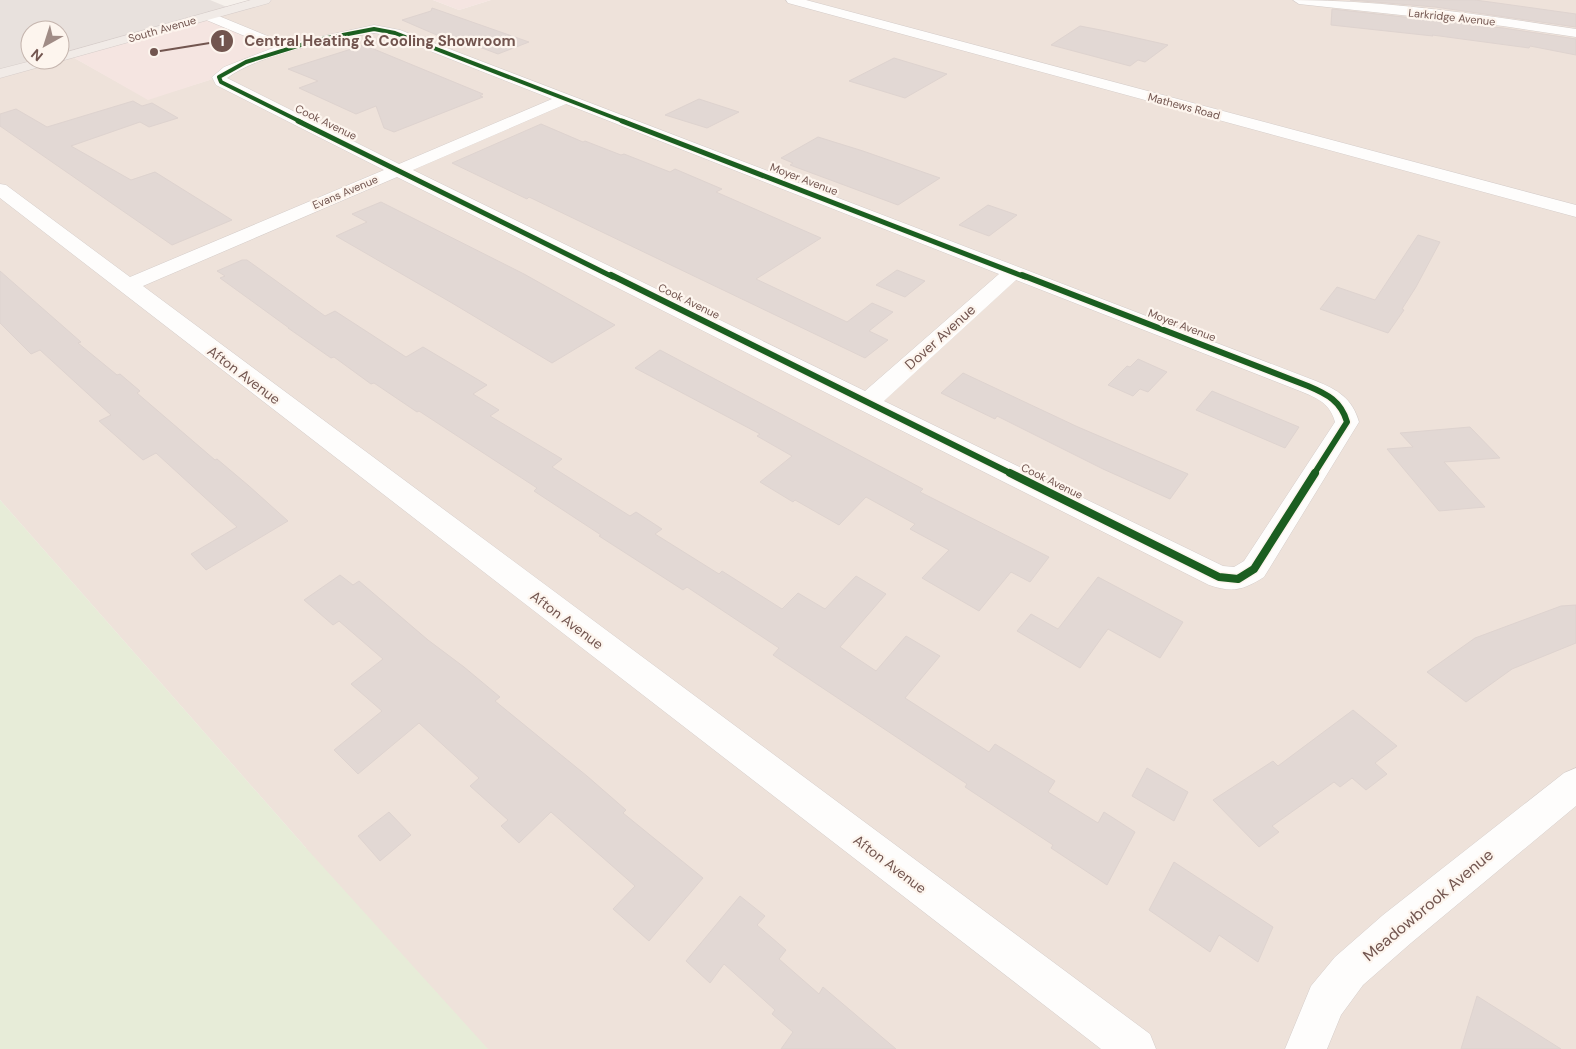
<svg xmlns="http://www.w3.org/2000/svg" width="1576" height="1049" font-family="'DM Sans',sans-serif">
	<rect width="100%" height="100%" fill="#f6f1ec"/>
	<path fill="#eee2da" d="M267,0H433L459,10L491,0H1576V1049H72L306,848L0,500V74L60,60L69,55L148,99L219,77L209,16Z"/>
	<path fill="#f5e5e1" d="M433,0H491L459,10Z
		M209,16L287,49L219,77L148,100L69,55Z"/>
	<path fill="#e8e1dd" d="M0,0H210L232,9L60,58V30H30V60H51L0,74Z"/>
	<path fill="#e7ecd8" d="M0,500L306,848L488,1049H0Z"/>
	<path fill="#e2d8d4" stroke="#ded3cf" d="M1350,0H1475L1490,2L1576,14V27L1435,7Z
		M432,8L435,9L529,42L498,54L445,34L439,36L402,20L431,11Z
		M1332,9L1503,28L1576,39V55L1530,46L1529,48L1432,35L1433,36L1331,25Z
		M1080,26L1106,31L1168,45L1145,62L1138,60L1130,66L1051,45Z
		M364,45L483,94L480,96L483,97L394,132L384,128L376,106L356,114L299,88L318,81L288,69Z
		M894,58L947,74L905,98L849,81Z
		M699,99L739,112L707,128L665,115Z
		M133,101L142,106L152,103L178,118L149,127L140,122L71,146L131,180L155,172L232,220L172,245L0,126V114L16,109L47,127Z
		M541,124L583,142L585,141L621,155L624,154L670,172L675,169L722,189L716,192L821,238L756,279L847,322L872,303L893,312L869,331L888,340L865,358L529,197L527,199L452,163Z
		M818,137L863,151L940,178L898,205L790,165L793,163L781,158Z
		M381,202L524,274L615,325L552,363L452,303L336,236L367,222L352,214Z
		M988,205L1017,215L989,236L959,225Z
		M1418,235L1440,242L1416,287L1402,309L1404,310L1388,333L1320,309L1337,287L1375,300Z
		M242,260H247L325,316L335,311L406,357L423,347L487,385L473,394L499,410L490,416L562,459L552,467L630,516L636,512L662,529L655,534L719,574L722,571L782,609L798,593L825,609L856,576L886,594L840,647L876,671L906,636L940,656L905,698L989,752L995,744L1055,781L1048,792L1098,823L1104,812L1135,832L1107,885L1051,848L1053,845L965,787L967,784L773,655L779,648L687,587L683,590L599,536L601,535L534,491L537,488L419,411L417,412L374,383L371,384L334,357L331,358L288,328H289L220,278L225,276L217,271Z
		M897,270L925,281L905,297L876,285Z
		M0,271L81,342L78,343L117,375L120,374L140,391L137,393L215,460L217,459L249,486L288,521L206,570L191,554L237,527L156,453L143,460L99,421L111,415L40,350L31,354L0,323Z
		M660,350L923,489L920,492L1049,557L1030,582L1011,572L979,611L922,578L949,550L910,529L915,524L866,497L839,525L795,500L793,502L760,482L792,456L757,436L760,434L635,368Z
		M1138,359L1167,372L1148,392L1140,389L1133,396L1108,385L1127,366L1130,367Z
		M963,373L1078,427L1188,474L1170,499L1103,469L997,416L995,419L941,393Z
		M1212,391L1299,427L1285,448L1196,410Z
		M1470,427L1500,458L1444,462L1485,507L1439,511L1387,449L1413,447L1400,433Z
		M340,575L353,585L359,581L428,640L464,667L500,697L495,701L587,776L626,810L623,813L703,878L649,941L613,909L635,886L551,812L519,843L501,826L508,820L470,786L479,778L419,723L358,774L334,750L382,711L351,684L383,659L339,621L333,625L304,600Z
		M1098,577L1183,622L1160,658L1108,629L1080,668L1017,631L1031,614L1058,629Z
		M1576,605V643L1512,669L1466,702L1427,672L1475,638L1561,606Z
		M1353,710L1397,746L1375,763L1387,774L1366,790L1352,778L1340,787L1334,782L1272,826L1279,832L1259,847L1213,800L1273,761L1278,766Z
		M1147,768L1188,792L1174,821L1132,796Z
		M389,812L411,835L380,861L358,836Z
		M1174,862L1273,927L1258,962L1219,935L1210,952L1149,910Z
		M740,896L765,916L757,925L786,950L779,959L819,994L823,987L896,1049H781L793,1032L772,1014L775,1010L724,964L710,983L686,961Z
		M1477,996L1561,1049H1461Z"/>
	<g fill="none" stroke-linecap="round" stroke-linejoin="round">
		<defs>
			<path id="minor" d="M786,0H806L1576,205V217L788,3Z
				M1293,0C1385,0 1484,15 1576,29V37L1503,26L1299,4Z
				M209,12L287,44L374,25L400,30L1316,381C1338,390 1352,398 1359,422L1264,577C1243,590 1233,593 1209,585L397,177L143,286L1150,1034L1156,1049H1101L0,198V184L6,185L130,277L384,170L216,85L212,77L224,67L273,48L204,19L203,16ZM374,33L392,36L552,99L399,164L227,78C260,54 333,39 374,33ZM566,104L999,274L865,391L413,170ZM1016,280L1300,391C1317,398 1330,403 1335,422L1244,561L1234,567L1223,566L884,401Z
				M1576,768V806L1411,943L1363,985L1341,1015L1327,1049H1285L1311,986L1335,957L1383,915L1564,773Z"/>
			<path id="major" d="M251,0H271L269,3L0,78V69L35,60H60V54Z"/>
		</defs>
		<use href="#minor" stroke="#d4ccc9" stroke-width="1"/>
		<use href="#major" stroke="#d7cecb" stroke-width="1"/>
		<use href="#minor" fill="#fefdfc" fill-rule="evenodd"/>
		<use href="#major" fill="#f1ebe7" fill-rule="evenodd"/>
		<defs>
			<path id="cycleway-far3" d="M301,122L221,82L219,77L246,62L317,40L374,29L395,33L625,122"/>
			<path id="cycleway-far2" d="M298,121L613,277
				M622,121L1025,277"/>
			<path id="cycleway-far1" d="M611,275L1012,474
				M1022,275L1308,386C1327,394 1341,401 1347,422L1314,474"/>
			<path id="cycleway" d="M1010,473L1219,577L1238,579L1254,569L1315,473"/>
		</defs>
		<use href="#cycleway-far3" stroke="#fdf5ee" stroke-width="5.5"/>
		<use href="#cycleway-far2" stroke="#fdf5ee" stroke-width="7"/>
		<use href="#cycleway-far1" stroke="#fdf5ee" stroke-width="9"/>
		<use href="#cycleway" stroke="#fdf5ee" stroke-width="11"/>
		<use href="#cycleway-far3" stroke="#1b5e20" stroke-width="4"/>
		<use href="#cycleway-far2" stroke="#1b5e20" stroke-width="5"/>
		<use href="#cycleway-far1" stroke="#1b5e20" stroke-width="6"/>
		<use href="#cycleway" stroke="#1b5e20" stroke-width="8"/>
	</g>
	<g text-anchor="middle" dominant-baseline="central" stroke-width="4.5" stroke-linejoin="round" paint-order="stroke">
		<g font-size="11" fill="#72554f" stroke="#fdf5ee">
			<text transform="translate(1452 17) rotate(6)">Larkridge Avenue</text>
			<text transform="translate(162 29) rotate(-16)">South Avenue</text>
			<text transform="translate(1184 106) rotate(15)">Mathews Road</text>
			<text transform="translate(326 122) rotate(26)">Cook Avenue</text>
			<text transform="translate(804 179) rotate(21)">Moyer Avenue</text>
			<text transform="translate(345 192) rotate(-23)">Evans Avenue</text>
			<text transform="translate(689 301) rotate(26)">Cook Avenue</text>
			<text transform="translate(1182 325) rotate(21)">Moyer Avenue</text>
			<text transform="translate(1052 481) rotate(26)">Cook Avenue</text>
		</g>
		<g font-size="14" fill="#72554f" stroke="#fdf5ee">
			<text transform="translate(940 337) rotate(-42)">Dover Avenue</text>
			<text transform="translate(244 375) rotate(37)">Afton Avenue</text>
			<text transform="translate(567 620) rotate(37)">Afton Avenue</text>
			<text transform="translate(890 864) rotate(37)">Afton Avenue</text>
		</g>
		<g font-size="16" fill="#72554f" stroke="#fdf5ee">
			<text transform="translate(1428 905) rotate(-40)">Meadowbrook Avenue</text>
		</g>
	</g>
	<path fill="none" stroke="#72554f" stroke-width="2" d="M154 52L222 41"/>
	<g fill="#72554f" stroke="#fdf5ee" stroke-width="2">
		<circle cx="154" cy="52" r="5"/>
		<circle cx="222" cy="41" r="12"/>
	</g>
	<g font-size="15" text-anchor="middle" font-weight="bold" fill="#fff">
		<text x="222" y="46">1</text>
	</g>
	<g font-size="15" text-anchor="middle" font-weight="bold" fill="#72554f" stroke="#fdf5ee" stroke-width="4.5" stroke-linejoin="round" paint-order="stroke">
		<text x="380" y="46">Central Heating &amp; Cooling Showroom</text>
	</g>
	<g transform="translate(45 45) rotate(219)"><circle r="24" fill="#fdf5ee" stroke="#c5b5ae"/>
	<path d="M0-4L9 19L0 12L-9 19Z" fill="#a08c86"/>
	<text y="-8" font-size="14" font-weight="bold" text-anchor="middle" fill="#72554f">N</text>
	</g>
</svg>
